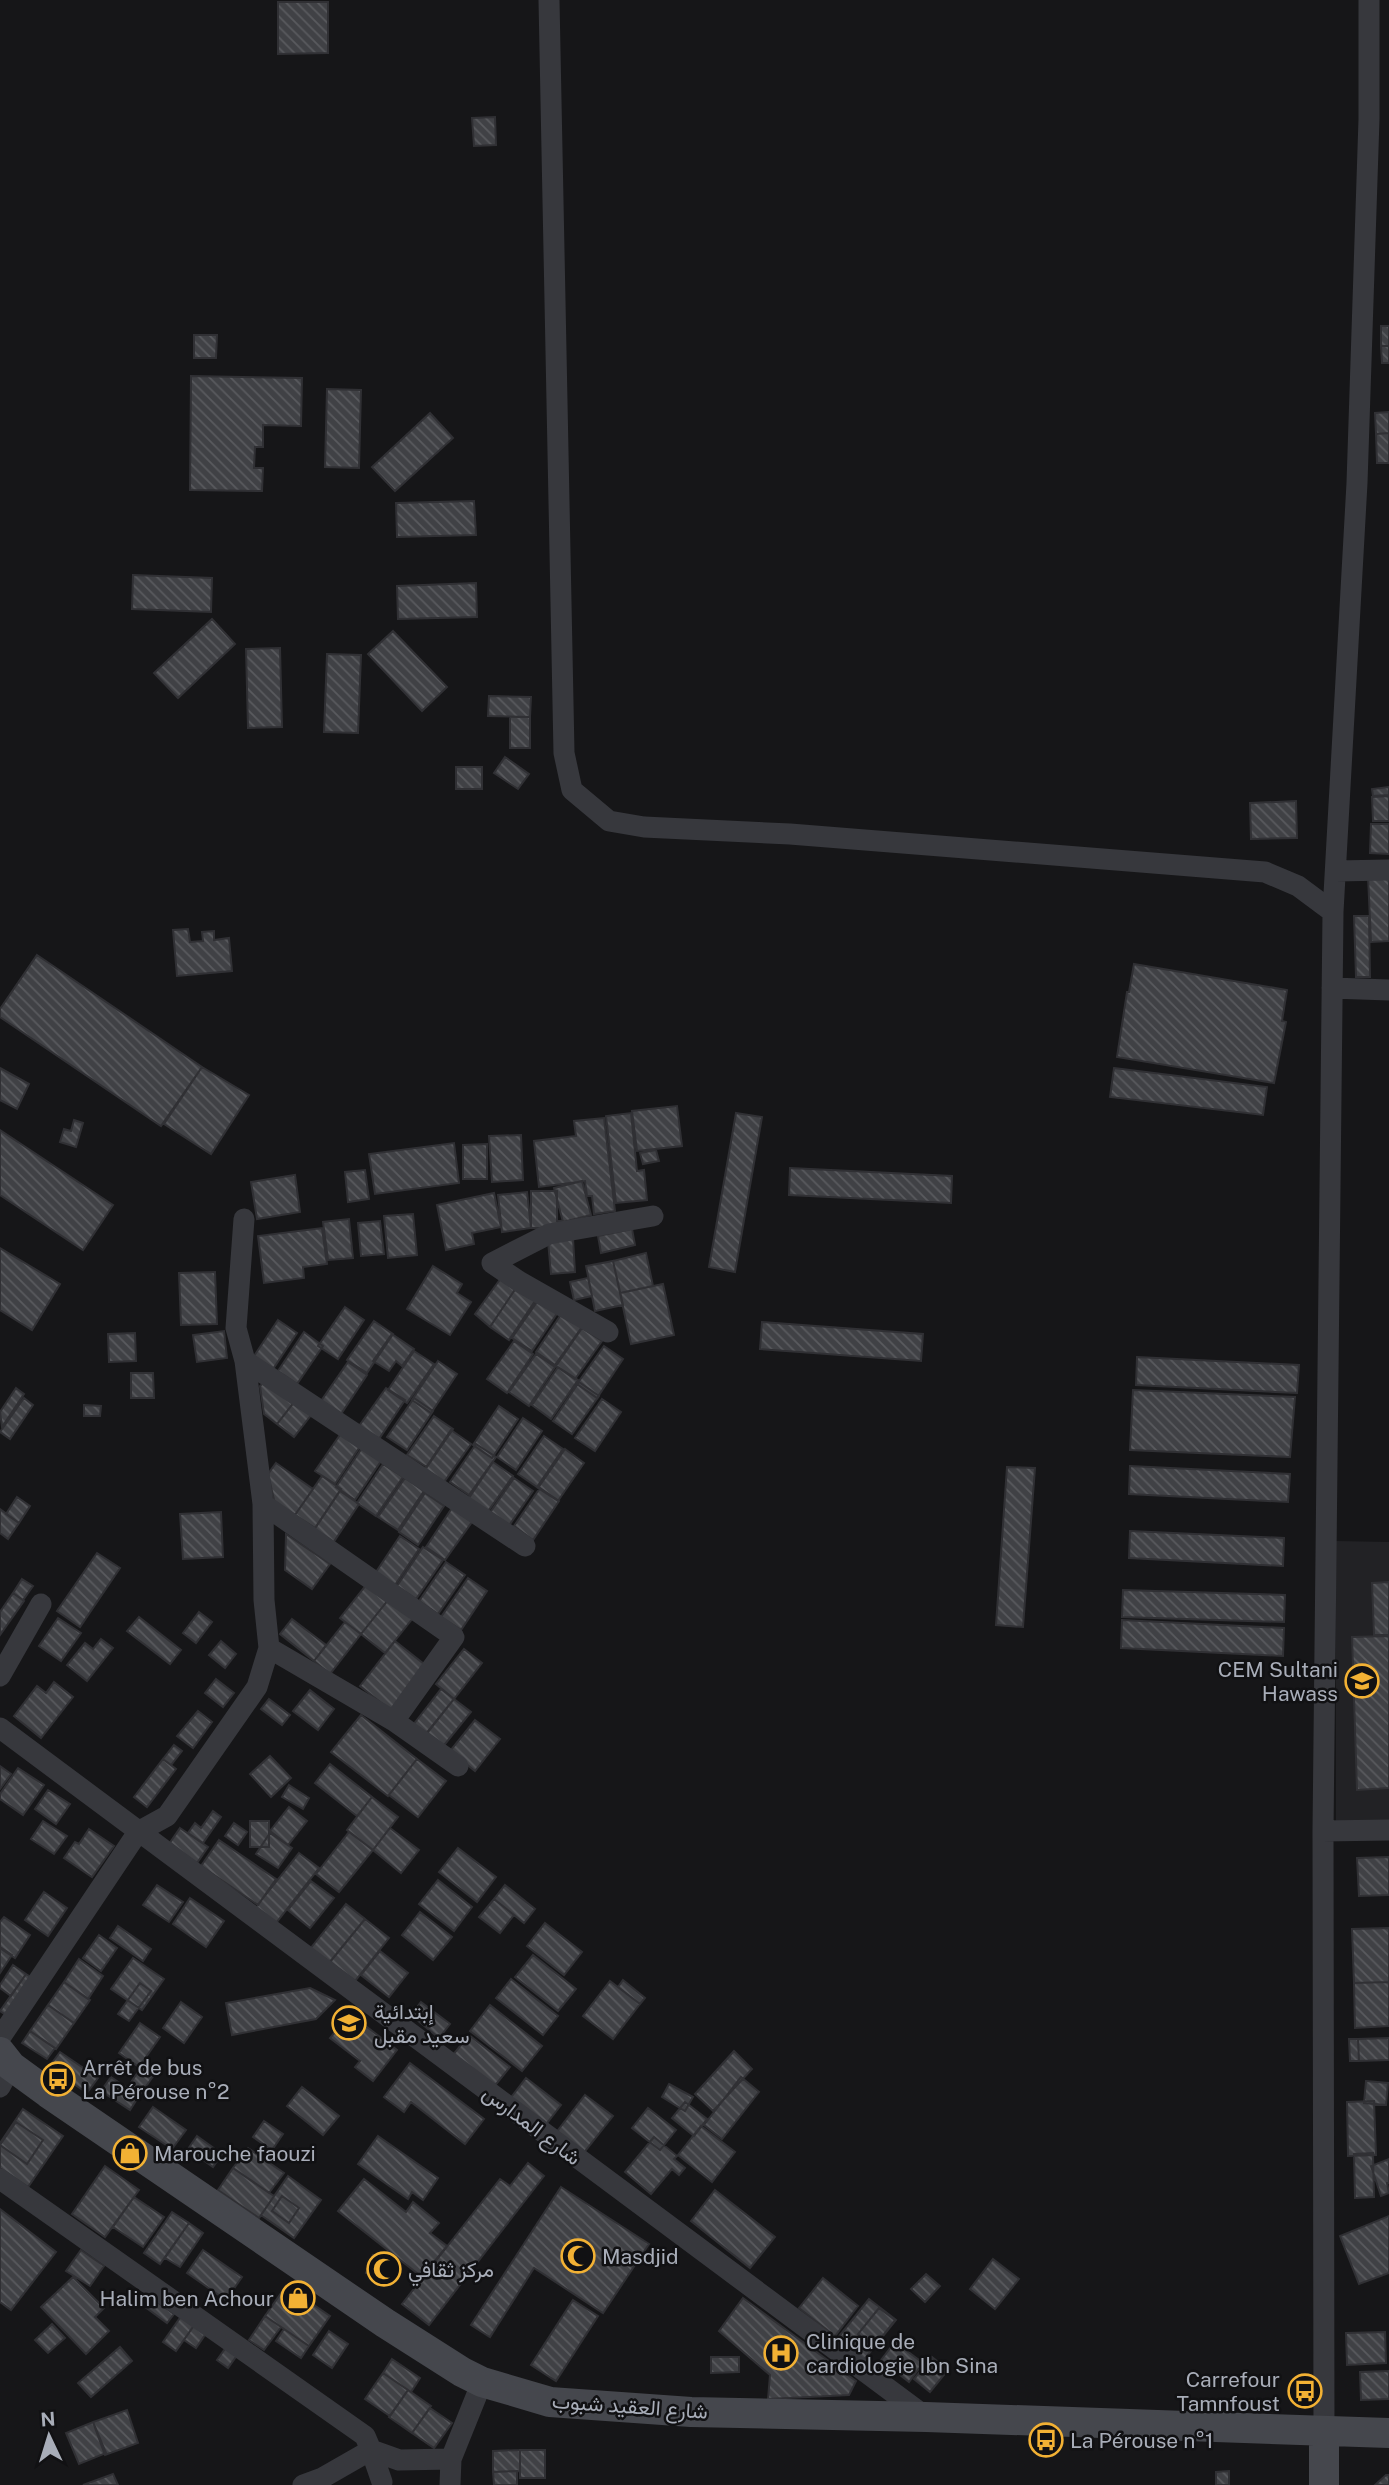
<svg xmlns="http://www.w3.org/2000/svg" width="1389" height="2485" font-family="'Public Sans',Vazirmatn,sans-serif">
	<defs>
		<pattern id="building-back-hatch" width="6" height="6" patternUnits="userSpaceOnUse" patternTransform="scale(1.75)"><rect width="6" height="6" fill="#404145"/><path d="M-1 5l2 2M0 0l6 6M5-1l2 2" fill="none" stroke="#595a5e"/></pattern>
	</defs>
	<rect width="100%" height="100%" fill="#161618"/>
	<path fill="#222225" d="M1336,1541L1389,1542V1823L1336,1821Z"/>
	<path fill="url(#building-back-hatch)" stroke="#303034" stroke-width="2" d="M278,2H328V53L278,54Z
		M495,117L496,145L474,146L472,118Z
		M1381,326H1389V346H1381Z
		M194,335H217L216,358H194Z
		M1381,346H1389V363H1382Z
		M191,376L302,378L301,426L263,425V447H255L254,468H263L262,491L190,490Z
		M327,389L361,390L359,468L325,467Z
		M1389,412V433L1376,434L1375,413Z
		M430,413L453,438L395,491L372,467Z
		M1389,433V463H1377L1376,434Z
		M474,501L476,535L397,537L396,503Z
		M133,575L212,578L211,612L132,609Z
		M476,583L477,617L398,619L397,586Z
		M212,619L235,644L178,698L154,673Z
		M393,631L447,687L422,711L368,654Z
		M280,648L282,727L248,728L246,649Z
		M327,654L361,655L358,733L324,732Z
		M489,696L531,697L530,717L488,716Z
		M510,717H530V748H510Z
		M505,757L529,774L518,789L494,773Z
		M456,767H482V789H456Z
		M1389,787V795L1373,796L1372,789Z
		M1389,796V821H1373L1372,797Z
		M1296,801L1297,838L1251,839L1250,803Z
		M1371,824H1389V854L1370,853Z
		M1389,876V941L1371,942L1368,877Z
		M1354,916H1369L1370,977H1356Z
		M188,929L190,942L203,941L202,932L214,931V940L229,938L232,971L177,976L173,930Z
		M37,955L202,1067L161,1126L0,1017V1009Z
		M1134,964L1287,990L1282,1021L1286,1022L1274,1083L1117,1057L1127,992H1129Z
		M202,1067L249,1095L211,1154L164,1124Z
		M0,1068L29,1084L17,1109L0,1100Z
		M1114,1068L1267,1087L1263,1115L1110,1097Z
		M677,1106L682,1146L637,1151L632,1111Z
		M631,1113L637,1171L644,1170L647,1200L616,1203L606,1116Z
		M736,1113L762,1117L735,1272L709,1267Z
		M604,1118L615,1211L594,1214L592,1196H587L585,1181L539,1187L534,1141L576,1136L574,1121Z
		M74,1120L83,1123L76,1147L60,1142L64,1129L71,1131Z
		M0,1130L113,1205L83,1250L0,1195Z
		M521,1135L523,1180L492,1182L489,1136Z
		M454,1143L459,1183L375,1194L369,1154Z
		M487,1144V1179H463V1145Z
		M656,1150L659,1161L643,1164L640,1153Z
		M790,1168L952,1176L951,1203L789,1195Z
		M365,1170L369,1199L348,1202L345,1172Z
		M295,1175L300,1212L257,1219L251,1182Z
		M582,1181L591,1215L563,1222L554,1188Z
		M531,1191H557V1221H562V1228H531Z
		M527,1192L531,1228L502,1232L498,1195Z
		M494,1193L501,1227L472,1233L474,1244L446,1250L437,1205Z
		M413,1214L417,1255L388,1258L384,1216Z
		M349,1219L353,1258L328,1260L323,1222Z
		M380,1221L384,1254L361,1256L358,1223Z
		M322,1228L327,1264L303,1267L304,1278L264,1283L258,1236Z
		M632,1229L635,1245L601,1253L598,1236Z
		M573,1238L575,1272L551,1274L548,1241Z
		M0,1248L60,1284L32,1330L0,1310Z
		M646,1253L653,1286L620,1293L613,1261Z
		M613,1261L623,1305L595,1311L586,1266Z
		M433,1266L462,1284L457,1293L471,1302L450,1335L407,1309Z
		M215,1272L217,1324L181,1325L179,1273Z
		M501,1278L516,1288L490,1327L475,1314Z
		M588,1278L592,1296L574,1300L570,1282Z
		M663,1284L674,1335L631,1344L620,1293Z
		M516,1288L535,1301L509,1340L490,1327Z
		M539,1299L558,1312L532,1351L512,1338Z
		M345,1307L364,1320L338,1359L318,1346Z
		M562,1313L582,1327L555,1365L536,1352Z
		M278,1320L297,1333L271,1372L252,1359Z
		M374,1321L393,1334L367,1373L347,1360Z
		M762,1322L923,1334L921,1361L760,1349Z
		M582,1328L602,1341L575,1379L556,1366Z
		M224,1331L227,1358L197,1362L193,1335Z
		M304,1332L323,1346L297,1384L278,1371Z
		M135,1333L136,1361L109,1362L108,1334Z
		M392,1334L414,1349L402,1366L396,1361L389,1371L373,1361Z
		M514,1341L533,1354L507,1393L487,1379Z
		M604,1346L623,1359L597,1398L577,1384Z
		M414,1351L434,1364L407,1403L388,1390Z
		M536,1354L555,1367L529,1406L509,1392Z
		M1137,1357L1299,1365L1297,1393L1136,1385Z
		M438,1361L457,1374L431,1413L412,1400Z
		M348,1362L367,1375L341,1414L321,1401Z
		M558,1367L578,1380L551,1419L532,1405Z
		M131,1373H153L154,1398H131Z
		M266,1380L295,1401L277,1424L264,1414L260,1386Z
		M579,1382L599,1396L572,1434L553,1421Z
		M16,1388L24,1394L2,1427L0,1412Z
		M386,1388L405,1400L379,1439L359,1426Z
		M1133,1390L1295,1397L1290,1457L1130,1450Z
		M24,1398L33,1405L10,1439L0,1432Z
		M414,1398L433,1411L407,1450L387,1437Z
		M602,1399L621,1412L595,1451L575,1438Z
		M295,1401L312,1414L294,1437L277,1424Z
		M84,1405L101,1406L100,1416H84Z
		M499,1406L518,1419L492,1458L473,1445Z
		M434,1416L453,1429L427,1467L407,1455Z
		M523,1418L542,1431L516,1470L497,1457Z
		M451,1430L471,1444L444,1482L425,1469Z
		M342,1432L361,1445L335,1484L315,1471Z
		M544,1436L563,1449L537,1487L518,1474Z
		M476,1444L496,1457L469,1495L450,1482Z
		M362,1448L381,1461L355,1500L336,1487Z
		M565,1449L584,1463L558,1501L538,1488Z
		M493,1462L513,1476L486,1514L467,1501Z
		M276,1463L313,1489L295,1515L275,1504L268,1474Z
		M383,1464L403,1477L376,1516L357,1503Z
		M1130,1466L1290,1474L1288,1502L1129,1494Z
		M1007,1467L1035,1468L1023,1627L996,1625Z
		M322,1476L341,1489L315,1528L295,1515Z
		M405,1478L424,1491L398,1530L378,1517Z
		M514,1478L533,1491L506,1530L487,1517Z
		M540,1488L559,1501L533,1540L514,1526Z
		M340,1491L359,1504L333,1543L314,1530Z
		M425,1493L444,1506L418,1545L399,1532Z
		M17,1497L30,1506L19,1523L6,1514Z
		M452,1508L472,1522L445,1560L426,1547Z
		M0,1509L19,1523L8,1539L0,1533Z
		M221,1512L223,1557L183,1559L180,1514Z
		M1130,1531L1284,1538L1283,1566L1129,1558Z
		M286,1534L330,1564L312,1589L285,1570Z
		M400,1536L419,1549L393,1588L374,1575Z
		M423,1547L443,1560L416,1599L397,1586Z
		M97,1553L120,1568L80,1627L57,1611Z
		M446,1562L465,1575L438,1614L419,1601Z
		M468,1578L487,1591L461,1630L441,1617Z
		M22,1579L33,1586L23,1600L13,1593Z
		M1389,1582V1635H1374L1372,1583Z
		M367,1584L388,1600L361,1634L340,1618Z
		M1123,1590L1285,1595L1284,1622L1122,1617Z
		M13,1593L24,1601L0,1635V1612Z
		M389,1599L413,1618L385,1653L361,1634Z
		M199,1612L212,1622L196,1643L183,1633Z
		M139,1617L181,1650L170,1664L127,1631Z
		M58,1618L81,1633L61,1661L39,1646Z
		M292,1619L326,1645L314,1661L280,1634Z
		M1122,1620L1284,1628L1283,1656L1121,1648Z
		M345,1622L361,1634L330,1674L314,1661Z
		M1389,1636V1788L1357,1790L1352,1637Z
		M101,1639L113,1648L87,1681L67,1665L85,1643L93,1649Z
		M221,1641L236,1654L225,1668L209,1655Z
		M395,1641L429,1668L394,1713L360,1686Z
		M464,1649L482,1663L454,1699L436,1684Z
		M216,1679L234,1693L223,1707L205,1693Z
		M54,1682L73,1697L41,1738L14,1716L37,1686L46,1693Z
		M441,1689L454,1699L425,1735L413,1725Z
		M310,1690L334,1709L318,1730L293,1711Z
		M269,1699L290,1715L282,1725L261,1709Z
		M454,1699L471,1712L441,1749L425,1736Z
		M198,1711L212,1722L193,1748L177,1736Z
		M361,1715L417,1759L388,1796L331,1752Z
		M475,1720L500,1739L475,1771L450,1751Z
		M174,1745L182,1751L171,1765L163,1759Z
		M270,1756L291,1778L271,1797L250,1774Z
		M163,1759L176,1769L147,1807L134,1797Z
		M417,1759L446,1781L418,1817L389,1795Z
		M330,1764L372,1797L357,1816L315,1783Z
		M0,1766L11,1774L0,1789Z
		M18,1768L44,1785L23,1815L0,1799V1794Z
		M289,1785L309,1798L303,1809L282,1797Z
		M48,1790L70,1804L56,1824L35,1809Z
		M372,1797L398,1817L373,1850L347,1830Z
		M289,1807L307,1821L288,1845L270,1831Z
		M213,1811L221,1817L203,1843L188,1833L195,1823L201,1828Z
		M43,1821L67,1836L54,1854L31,1839Z
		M250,1821H269V1847H250Z
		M234,1823L247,1832L238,1845L225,1836Z
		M180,1828L208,1847L197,1863L169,1844Z
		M390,1828L419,1850L401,1873L373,1850Z
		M89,1829L114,1846L92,1877L64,1858L75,1842L79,1844Z
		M349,1832L373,1850L339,1892L316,1874Z
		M270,1833L292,1848L278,1868L256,1854Z
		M219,1840L276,1879L258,1905L201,1866Z
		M458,1848L496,1877L477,1902L439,1872Z
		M299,1853L319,1868L276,1923L256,1907Z
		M1389,1857V1895L1359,1896L1357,1858Z
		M438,1880L472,1907L454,1931L419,1904Z
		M311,1881L334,1898L310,1928L288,1910Z
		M157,1885L183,1902L169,1922L143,1905Z
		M505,1885L535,1909L524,1923L494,1899Z
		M44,1892L67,1908L48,1936L25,1920Z
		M190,1898L224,1921L206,1947L173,1924Z
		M494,1899L514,1915L500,1933L479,1917Z
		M346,1904L365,1919L329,1963L310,1949Z
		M420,1912L452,1937L433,1960L402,1935Z
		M4,1917L30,1935L15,1958L0,1948V1922Z
		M365,1919L389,1938L355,1981L330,1962Z
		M545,1923L582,1952L564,1975L527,1946Z
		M118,1926L151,1949L143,1961L110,1938Z
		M1389,1928V1982L1354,1983L1352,1929Z
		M99,1935L117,1948L101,1971L83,1958Z
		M0,1947L12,1955L0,1973Z
		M380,1951L408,1973L389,1997L361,1975Z
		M533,1955L576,1989L558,2011L515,1977Z
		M133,1958L164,1979L142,2010L111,1989Z
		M79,1959L103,1976L88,1999L64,1982Z
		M13,1965L26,1974L11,1996L0,1988V1985Z
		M26,1974L34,1979L9,2017L0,2011Z
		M511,1979L558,2016L543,2035L496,1998Z
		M623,1980L645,1998L640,2004L618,1987Z
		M610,1981L640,2004L613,2039L583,2016Z
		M64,1982L90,2000L74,2023L48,2005Z
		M1389,1982V2026L1355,2028L1354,1983Z
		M140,1983L151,1991L129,2021L118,2014Z
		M310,1988L335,2000L316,2019L232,2035L226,2003Z
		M181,2002L202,2017L184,2043L163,2028Z
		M421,2002L450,2024L439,2038L411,2015Z
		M48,2005L74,2023L56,2049L30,2031Z
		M490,2005L542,2046L522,2071L470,2031Z
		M350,2014L397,2050L373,2081L355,2067L360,2061L330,2038Z
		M140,2023L160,2037L139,2067L119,2053Z
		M30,2031L55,2048L47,2059L22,2043Z
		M469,2035L510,2067L493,2088L452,2056Z
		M1389,2038V2060L1359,2061L1358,2039Z
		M1349,2039H1358L1359,2061H1350Z
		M734,2051L752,2069L713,2111L695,2094Z
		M60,2052L98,2078L87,2093L49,2067Z
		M145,2062L157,2071L139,2096L127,2088Z
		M410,2063L484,2119L465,2144L411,2102L404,2112L384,2097Z
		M111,2077L139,2096L130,2110L101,2091Z
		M741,2077L759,2092L722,2139L704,2125Z
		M526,2078L561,2105L544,2127L509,2100Z
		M1366,2081L1388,2083L1386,2105L1364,2103Z
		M669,2084L693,2097L685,2111L662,2097Z
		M302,2087L339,2116L323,2135L287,2106Z
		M585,2095L613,2116L582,2155L555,2134Z
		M1374,2101L1376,2155L1348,2156L1347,2102Z
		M685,2102L707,2119L694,2136L672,2118Z
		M153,2107L186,2130L172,2149L139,2127Z
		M648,2108L676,2130L660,2150L632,2128Z
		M23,2109L63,2136L28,2187L0,2168V2143Z
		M264,2121L283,2134L272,2150L253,2137Z
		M16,2122L43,2140L27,2164L0,2145Z
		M701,2126L735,2152L712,2182L678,2155Z
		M197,2136L222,2154L213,2167L188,2149Z
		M378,2136L438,2178L423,2200L412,2192L408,2199L358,2164Z
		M654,2137L677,2156L674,2159L685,2168L679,2175L672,2169L651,2194L625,2172Z
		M248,2148L284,2173L269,2193L233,2168Z
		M1373,2153L1374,2197L1355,2198L1354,2154Z
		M1389,2159V2183H1387L1389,2193L1381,2196L1371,2166Z
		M528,2163L544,2176L429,2325L402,2304L500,2179L510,2186Z
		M105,2166L139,2190L105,2237L72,2214Z
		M233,2168L274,2196L259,2218L218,2190Z
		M288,2176L321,2200L294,2238L261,2215Z
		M364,2179L406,2212L413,2202L439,2223L430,2233L447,2246L422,2277L338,2211Z
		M561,2187L649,2244L603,2313L534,2268L490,2337L471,2325Z
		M715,2190L775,2237L750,2268L691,2221Z
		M282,2196L299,2208L289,2223L272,2211Z
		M134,2197L164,2217L143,2247L113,2227Z
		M0,2209L56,2252L11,2310L0,2302Z
		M172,2212L189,2223L160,2264L144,2253Z
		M1389,2216V2273L1359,2284L1340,2236Z
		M189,2223L203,2233L180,2267L165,2258Z
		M81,2250L104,2266L90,2286L66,2271Z
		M203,2250L242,2277L226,2300L187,2273Z
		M373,2255L391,2262L383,2280L366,2273Z
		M993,2259L1019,2279L995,2309L970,2289Z
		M926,2274L940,2286L925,2302L911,2289Z
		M73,2277L104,2308L95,2317L109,2331L86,2354L41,2307Z
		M823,2278L858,2306L835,2336L799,2308Z
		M286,2286L330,2316L309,2346L265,2316Z
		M147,2295L174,2314L167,2323L141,2304Z
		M743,2298L856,2381L849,2395L768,2399L770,2375L719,2331Z
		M869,2299L896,2320L863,2361L836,2340Z
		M573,2300L598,2316L556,2381L531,2365Z
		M879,2308L895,2320L874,2347L858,2334Z
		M182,2315L195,2324L176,2351L163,2342Z
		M265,2316L281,2327L264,2350L249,2340Z
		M52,2324L65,2338L48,2353L35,2340Z
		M195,2324L207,2332L196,2348L184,2340Z
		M284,2329L309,2346L301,2358L276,2341Z
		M329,2331L348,2344L332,2368L313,2355Z
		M1385,2332L1386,2363L1347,2365L1346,2333Z
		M895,2342L923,2363L909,2382L881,2360Z
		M227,2346L238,2354L228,2368L217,2360Z
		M120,2347L132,2361L91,2397L78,2383Z
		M711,2357H739V2372L711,2373Z
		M932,2357L948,2370L930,2392L914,2379Z
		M392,2359L420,2378L411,2392L383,2373Z
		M1389,2371V2399L1361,2400L1360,2372Z
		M383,2373L408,2390L390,2416L365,2399Z
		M408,2390L431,2406L412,2433L389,2417Z
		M430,2408L452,2423L434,2448L412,2433Z
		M127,2410L138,2443L105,2455L93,2422Z
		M93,2422L106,2453L79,2464L66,2433Z
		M520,2450H545V2478H520Z
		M520,2450V2471L493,2472V2451Z
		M517,2471V2485H494L493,2472Z
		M1229,2471V2485H1216V2472Z
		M113,2474L118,2485H83Z
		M1386,2475H1389V2485H1375Z"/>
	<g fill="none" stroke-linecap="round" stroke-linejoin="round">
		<path stroke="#37383d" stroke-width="21" d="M549,0L564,753L572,790L609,821L644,827L790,834L1265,872L1298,886L1333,912L1323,1831L1324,2432
			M1336,871L1389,870
			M1333,912L1357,483L1369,119V0
			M1332,988L1389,990
			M608,1332L520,1282L492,1263L549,1234L653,1216
			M245,1361L525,1546
			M263,1504L454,1637L394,1721
			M269,1648L394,1721L458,1766
			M0,1676L41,1604
			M0,1728L926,2417
			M1323,1831L1389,1830
			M0,2038L138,1832L167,1816L257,1687L269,1648L264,1600L263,1504L245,1361L236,1328L244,1219
			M0,2087L11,2066
			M0,2179L365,2436L371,2450L322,2478L303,2485
			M371,2450L399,2460L451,2459
			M371,2450L382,2482
			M450,2485L451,2459L482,2382"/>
		<path stroke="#45474d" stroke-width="30" d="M0,2052L11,2066L48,2093L385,2323L462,2372L482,2382L550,2402L691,2412L926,2417L1389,2433
			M1324,2432V2485"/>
	</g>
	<defs>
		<symbol id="school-ring" viewBox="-11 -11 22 22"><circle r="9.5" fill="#111113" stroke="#f2b134" stroke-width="1.5"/><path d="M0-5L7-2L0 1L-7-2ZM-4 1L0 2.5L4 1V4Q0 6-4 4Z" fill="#f2b134"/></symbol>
		<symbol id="bus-ring" viewBox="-11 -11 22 22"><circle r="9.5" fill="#111113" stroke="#f2b134" stroke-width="1.5"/><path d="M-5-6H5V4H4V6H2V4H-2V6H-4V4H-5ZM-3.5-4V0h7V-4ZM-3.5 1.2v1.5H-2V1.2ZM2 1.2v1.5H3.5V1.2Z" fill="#f2b134"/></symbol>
		<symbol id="shop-ring" viewBox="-11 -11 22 22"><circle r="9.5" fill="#111113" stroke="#f2b134" stroke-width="1.5"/><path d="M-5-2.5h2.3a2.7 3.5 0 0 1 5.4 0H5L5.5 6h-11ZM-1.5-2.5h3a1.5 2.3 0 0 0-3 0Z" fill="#f2b134"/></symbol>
		<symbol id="mosque-ring" viewBox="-11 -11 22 22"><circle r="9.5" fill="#111113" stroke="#f2b134" stroke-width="1.5"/><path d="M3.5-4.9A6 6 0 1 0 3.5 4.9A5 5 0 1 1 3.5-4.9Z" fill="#f2b134"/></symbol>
		<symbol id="hospital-ring" viewBox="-11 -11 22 22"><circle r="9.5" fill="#111113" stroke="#f2b134" stroke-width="1.5"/><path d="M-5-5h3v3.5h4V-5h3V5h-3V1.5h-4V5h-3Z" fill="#f2b134"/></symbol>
	</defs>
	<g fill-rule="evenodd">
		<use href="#school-ring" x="1343" y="1662" width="38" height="38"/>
		<use href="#school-ring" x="330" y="2004" width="38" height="38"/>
		<use href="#bus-ring" x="39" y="2060" width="38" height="38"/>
		<use href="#shop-ring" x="111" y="2134" width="38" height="38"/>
		<use href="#mosque-ring" x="559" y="2237" width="38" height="38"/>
		<use href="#mosque-ring" x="365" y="2250" width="38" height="38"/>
		<use href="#shop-ring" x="279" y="2279" width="38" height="38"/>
		<use href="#hospital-ring" x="762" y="2334" width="38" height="38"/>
		<use href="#bus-ring" x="1286" y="2372" width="38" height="38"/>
		<use href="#bus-ring" x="1027" y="2421" width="38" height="38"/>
	</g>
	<g text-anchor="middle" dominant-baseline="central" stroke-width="5" stroke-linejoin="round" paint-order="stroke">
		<g font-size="21" fill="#a8adb8" stroke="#111113" text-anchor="start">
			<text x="1338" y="1669" text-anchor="end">CEM Sultani<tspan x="1338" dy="24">Hawass</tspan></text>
			<text x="374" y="2011">إبتدائية<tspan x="374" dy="24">سعيد مقبل</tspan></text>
			<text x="82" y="2067">Arrêt de bus<tspan x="82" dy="24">La Pérouse n°2</tspan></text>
			<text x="154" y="2153">Marouche faouzi</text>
			<text x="602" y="2256">Masdjid</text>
			<text x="408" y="2269">مركز ثقافي</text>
			<text x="274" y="2298" text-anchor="end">Halim ben Achour</text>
			<text x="806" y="2341">Clinique de<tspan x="806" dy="24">cardiologie Ibn Sina</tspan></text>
			<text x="1280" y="2379" text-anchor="end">Carrefour<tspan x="1280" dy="24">Tamnfoust</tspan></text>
			<text x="1070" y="2440">La Pérouse n°1</text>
		</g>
		<g font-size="21" fill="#a8adb8" stroke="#111113">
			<text transform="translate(532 2125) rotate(37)">شارع المدارس</text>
			<text transform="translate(630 2406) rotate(4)">شارع العقيد شبوب</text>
		</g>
	</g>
	<g transform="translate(49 2436) rotate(356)" stroke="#111113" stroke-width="5" paint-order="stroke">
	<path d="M0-5L12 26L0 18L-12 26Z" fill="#a8adb8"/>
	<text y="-10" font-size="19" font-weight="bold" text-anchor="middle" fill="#a8adb8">N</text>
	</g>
</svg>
